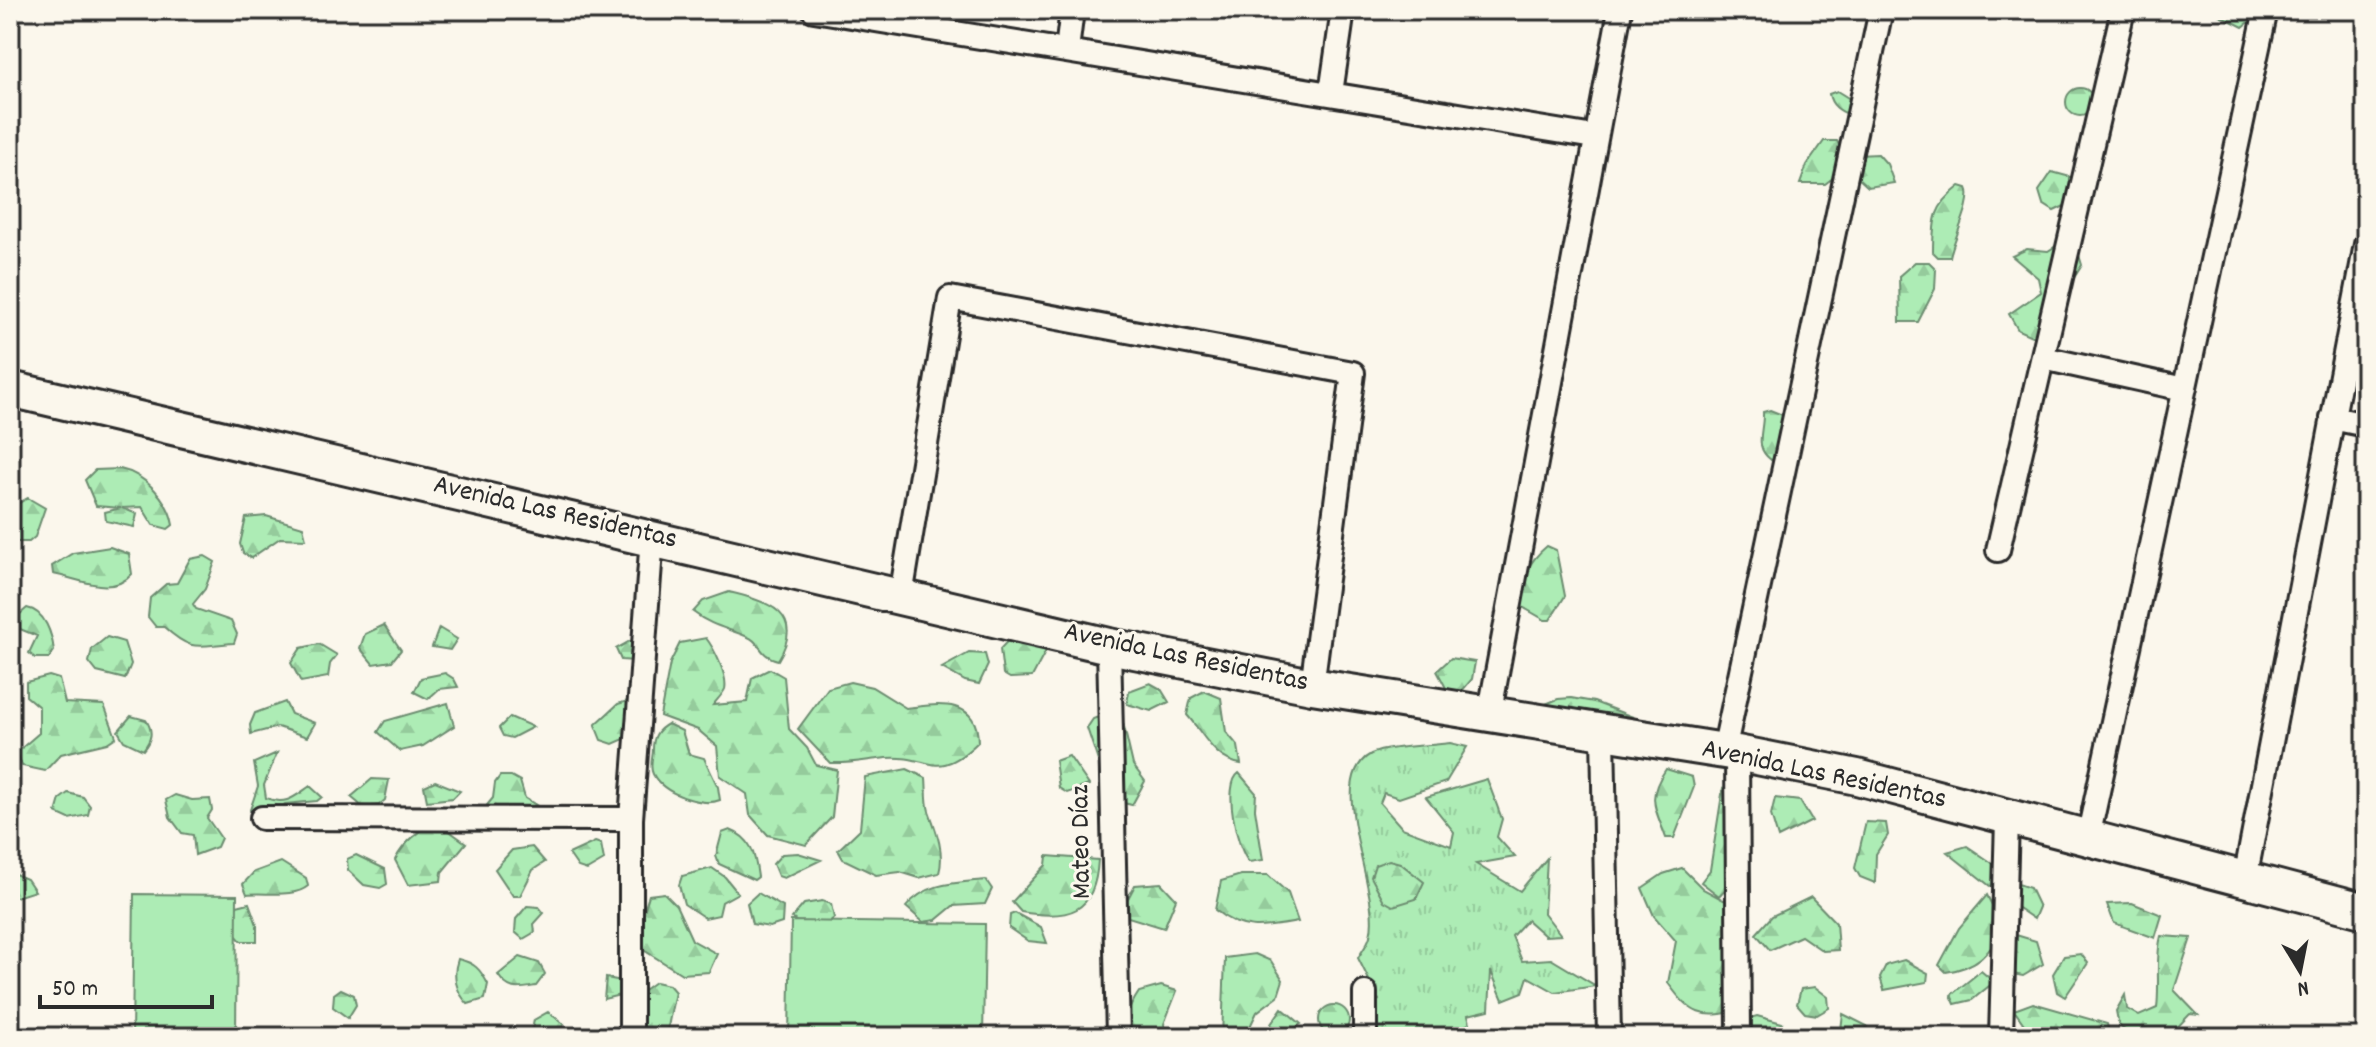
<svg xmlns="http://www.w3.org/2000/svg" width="2376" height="1047" font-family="Dekko,sans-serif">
	<defs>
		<pattern id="grass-tufts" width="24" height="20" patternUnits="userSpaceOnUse" patternTransform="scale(2)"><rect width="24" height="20" fill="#adecb5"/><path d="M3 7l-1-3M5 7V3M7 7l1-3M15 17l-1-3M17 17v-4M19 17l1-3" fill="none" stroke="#95cb9c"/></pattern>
		<pattern id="forest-firs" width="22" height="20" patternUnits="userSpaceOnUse" patternTransform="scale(2)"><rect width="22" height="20" fill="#adecb5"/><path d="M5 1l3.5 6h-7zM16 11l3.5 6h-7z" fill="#95cb9c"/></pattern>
	</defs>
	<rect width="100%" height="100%" fill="#fbf7ec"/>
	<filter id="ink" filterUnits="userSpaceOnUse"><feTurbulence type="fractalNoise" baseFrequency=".0125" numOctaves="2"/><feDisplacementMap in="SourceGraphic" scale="16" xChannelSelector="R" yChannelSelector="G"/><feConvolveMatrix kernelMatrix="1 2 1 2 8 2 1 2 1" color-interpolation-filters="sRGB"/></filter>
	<g filter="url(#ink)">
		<path fill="url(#grass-tufts)" stroke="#6c8c70" stroke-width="2" d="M1450,743L1467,747L1446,782L1399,798L1384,793L1380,803L1402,828L1451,846L1454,832L1426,797L1487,779L1502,819L1497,837L1515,857L1476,864L1520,891L1547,858L1544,913L1561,935L1545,936L1527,920L1512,936L1522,961L1551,959L1596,986L1555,992L1528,977L1523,992L1503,1000L1491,971L1489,1010L1468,1015L1470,1023L1446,1037H1353L1355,1028L1379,1000L1358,958C1362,951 1368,944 1370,936C1383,892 1322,780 1371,754C1387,746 1431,746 1450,743Z"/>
		<path fill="url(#forest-firs)" stroke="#6c8c70" stroke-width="2" d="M2210,10H2264L2243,27Z
			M2066 102a14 14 0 1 1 28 0a14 14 0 1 1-28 0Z
			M1837,91L1853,101L1850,115C1840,111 1831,106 1829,94Z
			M1824,141H1837L1842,151V171L1825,184H1800L1807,165Z
			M1878,154L1887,164L1894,183L1868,187L1855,175L1857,155Z
			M2052,172L2074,178L2073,202L2054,211L2043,204L2039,191Z
			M1960,186L1967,188C1974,201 1953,239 1950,257H1938L1933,252C1933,219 1934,206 1960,186Z
			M2073,235L2082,265L2036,338L2018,330L2009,314L2041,292L2038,278L2012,256L2027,249L2048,251Z
			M1915,262H1929L1936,269L1935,289L1918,322H1900L1899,276Z
			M1770,410L1785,416L1789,450L1771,460C1753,446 1764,432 1763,412Z
			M120,469C145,474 169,500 173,525L168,529L153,525L142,507L122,508L137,514L134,527L106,521L105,512L121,508L96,506L85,480L95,470Z
			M28,498L45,508L35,537L29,542H10V508Z
			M266,516L303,527L306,539L280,538L251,558L243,553L240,544L246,518Z
			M1547,546L1556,550L1565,596L1550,620H1545L1519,605C1519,581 1529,561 1547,546Z
			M110,547L129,554L132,574C112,597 80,579 53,574L52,566L73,553Z
			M205,556L215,562L205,589L193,604L196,609L231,621L237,634L234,643C198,645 194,654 164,627H156L148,617L150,598L166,584L177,583L190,559Z
			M729,592C769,601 806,614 778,660C758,655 761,642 748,637C727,628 711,626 693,612L703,601Z
			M27,608C45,611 52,634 54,651L49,658H35L29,653L37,636L20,629L19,615Z
			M384,625L401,650L392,661L373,664L360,648L365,634Z
			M439,628L457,639L450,650L432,647Z
			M1016,632L1048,647L1032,677L1010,678L1003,674L1000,649Z
			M107,637L124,642L131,664L125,679L97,672L89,662L92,649Z
			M706,638C714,648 728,676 725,689C723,694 716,701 713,705L747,702L752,678L770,669L784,677L789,729L807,748L816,765L837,770L832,817L806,845L768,835L750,815L747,794L720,776L717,746L698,730L660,716L670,663L680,643Z
			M630,641L640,643L635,661L621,660L616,649Z
			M319,644L337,655L330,664L328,677L301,682L291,663L301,648Z
			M969,653L985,654L988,665L979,684L965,681L942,668Z
			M1451,658L1475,662L1472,679L1461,692L1446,688L1437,671Z
			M445,673L454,679L458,687L439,689L428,699L414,692L421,678Z
			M49,676L59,679L65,703L104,705L116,737L107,743L61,754L45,771L22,766L17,752L39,733V707L26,696V682Z
			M850,682L872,687L906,708C937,704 978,697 978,742C935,784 931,754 886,758C866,760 852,764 830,763L798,729L828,688Z
			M1150,683L1161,689L1169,702L1151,711L1127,704L1129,691Z
			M1204,691L1221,698L1226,732L1238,746L1241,764C1214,760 1204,734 1187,715L1191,698Z
			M1571,698L1594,702L1664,729L1525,712L1558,699Z
			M631,700L638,733L613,744L601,740L595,725L618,704Z
			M285,702L291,714L315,723L307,737L278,727L251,734L250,725L255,713Z
			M448,703L454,726L423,746L400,751L378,732L385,721Z
			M1113,711L1122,718L1133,765L1145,781L1132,805L1111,800L1087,728L1093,719Z
			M131,716L146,720C154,732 151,740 143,750L124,741L118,731Z
			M510,717L533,727L512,738L503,736L499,728Z
			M668,724L682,731L689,754L704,758L718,787L720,800C702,807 663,794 653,774C649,767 653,758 653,749C653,737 657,730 668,724Z
			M277,753L264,785L266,798C286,806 294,797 310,786L322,797L317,801L285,804L257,823L250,810L258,786L254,763Z
			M1069,756L1089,785L1067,793L1059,788L1055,761Z
			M907,769L926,778C927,788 926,801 929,811C936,830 945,852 939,873L919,878L900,872L876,875L843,859L838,850L860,829L865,777Z
			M1666,769L1692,777L1694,787L1674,838H1666C1655,807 1646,798 1666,769Z
			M1239,773L1256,793L1255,809L1263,860L1249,862C1237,849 1222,785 1239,773Z
			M500,776H511L520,781L525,798L552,815L483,810L493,798L495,783Z
			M372,779L389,780L385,800L379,805L363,807L351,797Z
			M435,781L460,791L453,798L427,801L424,786Z
			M1723,788L1738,796L1740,873L1719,896L1701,882L1710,870Z
			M68,793L83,797L90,806L88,815L69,819L56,813L60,799Z
			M175,795L192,800L210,799L212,810L207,818L221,838L217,847L195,855L193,835L182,833L170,817L166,800Z
			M1775,798L1800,801L1812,821L1778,838L1771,815Z
			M1866,822L1886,823L1888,835L1876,854L1875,883L1860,877L1855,868Z
			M438,823L466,843L442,872L441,881L408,885L395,860C405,841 418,831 438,823Z
			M730,830C752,838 755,854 758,877L754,880L719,864L716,856L722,833Z
			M595,842L601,844L604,860L587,870L578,867L569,854Z
			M1967,846L2001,869L1995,890L1947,852Z
			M532,847L545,862L533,870L520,896H513L495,869L512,850Z
			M798,853L821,860L784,878L778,876L773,864L782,854Z
			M356,855L385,869L387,884L380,888L364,885L348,870L347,859Z
			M1047,856L1098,860C1095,914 1069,920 1021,912L1012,902L1046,865Z
			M1389,860L1400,863L1424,882L1416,899L1393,906L1384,901L1371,877L1375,865Z
			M281,862L306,878L308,886C294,898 266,892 247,894L243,884L254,872Z
			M712,868L725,877L738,893L722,902L719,915L705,918L684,904L679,885L682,876Z
			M1682,868L1703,889L1733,905L1740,1010C1702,1020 1691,1015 1668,983L1676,941L1654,916L1642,888L1663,874Z
			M15,874L27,879L35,891L10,899V876Z
			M1241,875H1268L1288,893L1298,922C1264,928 1243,933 1215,910L1221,881Z
			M986,880L992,889L985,904L953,906L936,920L923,922L906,907C926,882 956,883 986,880Z
			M1161,883L1176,899L1164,928L1128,917L1123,908L1135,885Z
			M2018,884L2030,888L2039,907L2034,919L2015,906L2001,886Z
			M664,893L676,905L692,940L717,954L709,972L682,974L642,949L637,935L649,895Z
			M758,893L783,907L782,923L770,927L752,924L747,903Z
			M1987,895L2002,926C1992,954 1976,967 1946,972L1939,965L1959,928Z
			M1811,897L1836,923L1838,950L1823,951L1801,936L1770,950L1756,934L1772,916Z
			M822,901L831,904L834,918L824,926L800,924L792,918L804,904Z
			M249,903L257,925V941H241L235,934L233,907Z
			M2132,903L2162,915L2155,938L2114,923L2107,904Z
			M527,906L539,907L544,913L534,924L535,932L523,939L515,932L516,919Z
			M1015,913L1041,927L1047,943L1028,941L1009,928L1010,915Z
			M2016,935L2036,941L2043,964L2023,976L2013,974L2000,960Z
			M2161,936L2191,938L2174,990L2198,1015L2190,1014L2168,1037H2135L2119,1026L2116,1011L2125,995L2127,1009L2139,1016L2157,1008C2160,984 2155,958 2161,936Z
			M1255,954L1271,961L1283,980L1278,996L1257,1012L1245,1037H1222L1225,958Z
			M2081,954L2088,963L2065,997L2057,992L2053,974L2064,956Z
			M520,957L539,963L545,974L536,986C518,989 509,992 498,975Z
			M458,959C475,963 480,969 488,984L485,999L468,1004C456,992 452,976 458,959Z
			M1904,960L1928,973L1927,982L1884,990L1880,977L1886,965Z
			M1981,971L1994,982L1972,1000L1955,1004L1951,995Z
			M606,978L622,981L636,991L604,999Z
			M655,982L669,985L675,992L666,1037H630L634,997Z
			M1161,986L1177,991L1164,1024L1168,1037H1133C1122,1021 1129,1007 1139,992Z
			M1815,987L1828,997L1829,1008L1817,1015L1805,1013L1797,1004L1801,989Z
			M341,989L354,995L356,1005L348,1018L333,1007L334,994Z
			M2033,1003L2107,1024L2110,1037H2033L2014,1010Z
			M1319 1020a15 15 0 1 1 30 0a15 15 0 1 1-30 0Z
			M1282,1008L1301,1024L1281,1037H1274L1271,1024Z
			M548,1012L564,1024L558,1037L542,1036L532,1030L534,1020Z
			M1843,1014L1867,1026L1864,1037H1840Z
			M1757,1016L1782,1023L1777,1037H1741L1750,1018Z"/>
		<path fill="#adecb5" stroke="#6c8c70" stroke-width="2" d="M134,894L237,895L236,1037H132Z
			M791,921L985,924L983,1037H789Z"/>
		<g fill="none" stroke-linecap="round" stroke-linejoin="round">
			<defs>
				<path id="minor" d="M814,10L1594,137
					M1067,50L1072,10
					M1331,93L1343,10
					M2043,358L2184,389
					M2332,418L2366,425
					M1998,550L2123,10
					M901,596L950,298L1353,373L1312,686
					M1109,646L1118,1037
					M1489,716L1620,10
					M1603,734L1609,1037
					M1724,751L1881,10
					M1737,753L1739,1037
					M262,818L631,819
					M2088,838L2266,10
					M2245,879L2366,244
					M1365,993V1037
					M631,1037V819L652,537
					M2001,1037L2007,819"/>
				<path id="primary" d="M10,389L1109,646L1312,686L1737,753L1857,777L2366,911"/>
			</defs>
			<use href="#minor" stroke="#2b2b2b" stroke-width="28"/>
			<use href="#primary" stroke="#2b2b2b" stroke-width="40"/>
			<use href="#minor" stroke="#fbf7ec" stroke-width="22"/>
			<use href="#primary" stroke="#fbf7ec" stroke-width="34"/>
		</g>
	</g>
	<g text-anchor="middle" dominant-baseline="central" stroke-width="6" stroke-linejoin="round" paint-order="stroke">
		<g font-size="28" fill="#2b2b2b" stroke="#fbf7ec">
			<text transform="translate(555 514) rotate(13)">Avenida Las Residentas</text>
			<text transform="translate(1186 659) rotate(12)">Avenida Las Residentas</text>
			<text transform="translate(1824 776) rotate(12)">Avenida Las Residentas</text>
			<text transform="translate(1083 842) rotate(-91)">Mateo Díaz</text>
		</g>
	</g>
	<rect width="2376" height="1047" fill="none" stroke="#fbf7ec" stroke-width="40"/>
	<rect x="20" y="20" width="2336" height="1007" fill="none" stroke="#2b2b2b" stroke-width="3" filter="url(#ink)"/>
	<g transform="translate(2300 971) rotate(170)" stroke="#fbf7ec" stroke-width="6" paint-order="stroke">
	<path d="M0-6L14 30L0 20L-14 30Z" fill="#2b2b2b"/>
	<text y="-12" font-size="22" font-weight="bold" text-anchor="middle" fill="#2b2b2b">N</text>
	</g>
	<path d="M40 995v12h172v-12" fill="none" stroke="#2b2b2b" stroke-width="4"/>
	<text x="52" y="995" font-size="24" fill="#2b2b2b" stroke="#fbf7ec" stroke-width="6" paint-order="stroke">50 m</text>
</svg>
